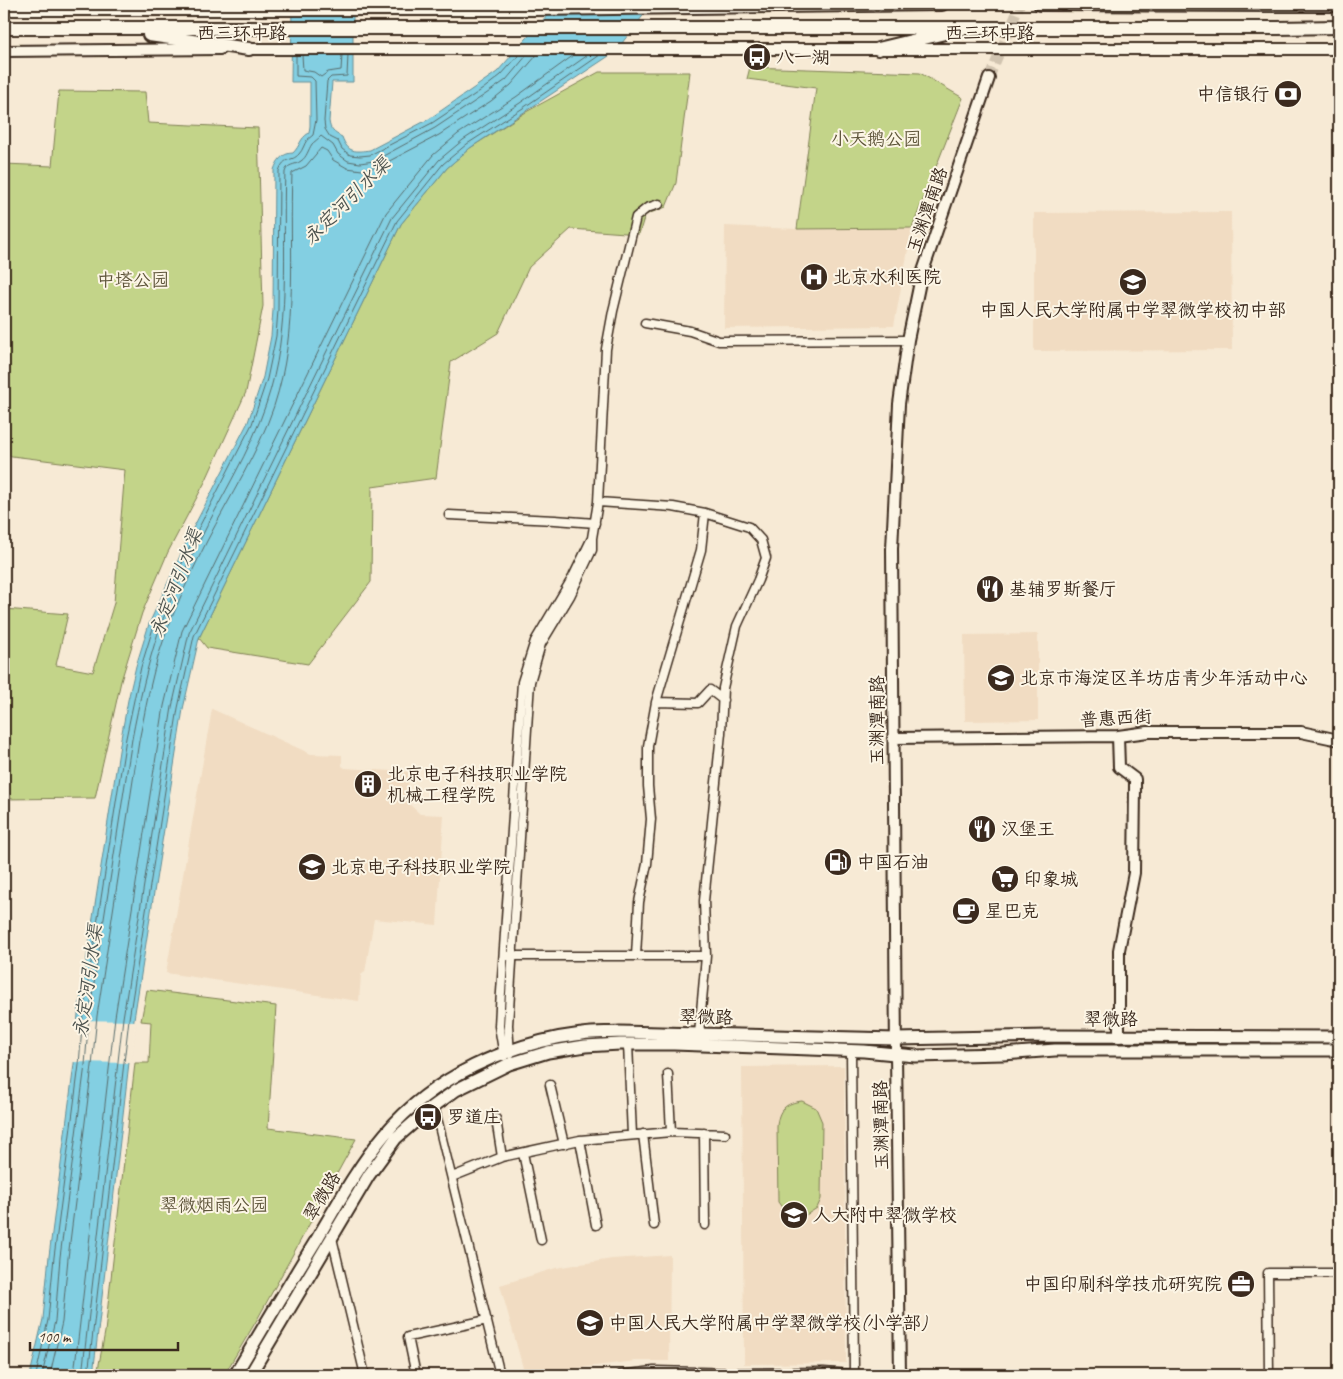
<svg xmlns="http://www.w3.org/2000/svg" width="1343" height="1379" font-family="Caveat,'LXGW WenKai TC',sans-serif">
	<rect width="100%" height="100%" fill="#f7ead5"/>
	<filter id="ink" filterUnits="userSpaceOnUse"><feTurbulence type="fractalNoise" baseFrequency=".02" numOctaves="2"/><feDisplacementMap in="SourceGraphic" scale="10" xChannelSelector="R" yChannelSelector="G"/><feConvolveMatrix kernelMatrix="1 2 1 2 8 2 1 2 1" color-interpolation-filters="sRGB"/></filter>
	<g filter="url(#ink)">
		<path fill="#f1dcc2" d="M1231,212L1232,350L1034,351V213Z
			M725,226L797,229L912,228L894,326L724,328Z
			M1038,634V720L965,721L964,635Z
			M212,709L311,754L342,755V766L345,768L408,772V803L420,814L444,815L437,925L374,919L365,972L361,975L359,1001L166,973Z
			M844,1066L846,1363L744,1364L742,1067Z
			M670,1255L669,1361H636L578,1368L559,1375H525L500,1285L556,1268L612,1259Z"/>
		<path fill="#c3d489" stroke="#7f7f54" d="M750,67L920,73L963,98L912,228L797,229L816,88L747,79Z
			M599,72H690L676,183L666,207L645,215L639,234L571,229L529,267L498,333L451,362L436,478L372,487L371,582L308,664L207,648L199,638L401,224L447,168L470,148L526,112Z
			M59,91L145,92L148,123L258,128L263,306L246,392L205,482L168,552L142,613L121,681L95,798L4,799V609L68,614L56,665L93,672L114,603L125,470L4,455V164L52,166Z
			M147,990L276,1006L268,1128L356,1139L258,1318L224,1375H97L105,1332L135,1063H149L151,1022L141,1021Z
			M802,1101L816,1108L822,1122L821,1199L817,1208L806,1215L798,1217L786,1213L778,1202L777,1127C778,1110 785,1103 802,1101Z"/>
		<path fill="#83cfe2" stroke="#668d94" d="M292,4H353V82H332L329,121C330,130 334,133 342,137C348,153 355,152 370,150L429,119L497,72L557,4H652L615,52L470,148L447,168L401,224L199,638L183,709L134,1019L93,1375H30L43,1319L49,1256L74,1064L78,1014L121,738L128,700L136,666L149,624L190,534L248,422L263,377L271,336L273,310L274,170C277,161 282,153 293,153C301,145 299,139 309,133L310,126V82H291Z"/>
		<path fill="#f7ead5" d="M75,1020L136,1021L131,1063L71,1062Z"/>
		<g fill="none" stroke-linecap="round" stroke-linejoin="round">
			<path stroke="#586c6c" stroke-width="1" d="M302,55L303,70L314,72L321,77L328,72L341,70L342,55
				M348,55L347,76L331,77L327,81L324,121L325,129L330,137L338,141L342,149L350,155L360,156L370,155L432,123L483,89L501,75L519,55
				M36,1375L48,1320L54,1257L79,1065L83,1014L126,738L141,667L154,625L194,537L252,424L267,379L276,336L278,310L279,171C285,155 291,163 299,154C303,150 304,144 307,140C309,138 311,137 313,135L316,120L315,81L311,77L296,76V55
				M42,1375L55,1321L60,1257L85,1065L89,1015L132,739C139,702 147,666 159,630C170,599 185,569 200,540C222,495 250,452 266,404C292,329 282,250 285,172C288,163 294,166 301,161C307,157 308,150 312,144C314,142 318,139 321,136L333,145L338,154L348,161L360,163L374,161L435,128L486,94L506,80L527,55
				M50,1375L62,1322L68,1258L92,1066L97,1016L139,741C144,717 148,694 154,671C166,626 186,583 207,541C229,498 259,451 274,406C299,330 289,252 292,173L306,166L321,148L327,151L333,160L347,168L362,170L378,167L439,135L491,101L511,85L537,55
				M74,1375L115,1017L164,706L182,631L386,213L433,155L458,134L516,97L574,55
				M82,1375L123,1018L172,707L189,633L392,218L439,160L463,140L520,103L588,55
				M88,1375L129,1019L178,708L194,636L397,221L443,164L467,144L523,108L600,55"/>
			<path stroke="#d1c4b0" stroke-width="10" stroke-dasharray="10 5" stroke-linecap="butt" d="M989,78L1020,4"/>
			<defs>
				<path id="minor" d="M645,323L690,331L719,341L908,340
					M598,502L673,507L705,513L749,527L761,540L766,558L758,580L737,626L723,688L721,733L704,901L706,956L699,1034
					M449,515L555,520L595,523
					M656,702L698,703L710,690L723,700
					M507,956H706
					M636,956L639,902L647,864L651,819L648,786V746L656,702L701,550L705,513
					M628,1044L632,1135
					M851,1050L854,1374
					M510,1054L508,1025L530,682L541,644L570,596L592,550V538L598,502L606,349L613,311L636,217L647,208L659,204
					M504,1056L499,1026L500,1007L522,682L535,641L573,577L591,540
					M668,1074L671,1132
					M550,1085L564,1144
					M434,1106L500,1375
					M496,1119L502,1157
					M704,1133L705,1225
					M643,1134L654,1225
					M580,1140L596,1225
					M523,1153L541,1240
					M452,1177L502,1157L580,1140L671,1132L725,1134
					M332,1238L365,1375
					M416,1375L408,1337L487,1320
					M621,1375L654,1371L739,1373L823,1372L864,1375
					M1269,1375L1268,1273H1339"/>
				<path id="tertiary" d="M242,49H1339
					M4,51L220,49
					M1118,736L1119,767L1135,779V787L1134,873L1119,950V1037
					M893,738L1118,736L1148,732H1301L1339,740
					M900,1375L896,1054L892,549L899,404L908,340L921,277L989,78"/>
				<path id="secondary" d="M235,1375C262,1330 289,1284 317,1239C338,1203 358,1166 385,1134C433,1077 508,1043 582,1034C595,1032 608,1033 620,1032L896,1039L1046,1036L1339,1037
					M250,1375L369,1175L396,1138L427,1111L456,1090L509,1064L548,1052L585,1046L620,1044H674L864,1051L915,1056L1003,1054L1055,1050H1339"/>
				<path id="trunk" d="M1040,4L1278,5
					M4,9H535L942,4
					M4,28H1277
					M149,35L249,49
					M878,49L945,33"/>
			</defs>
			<use href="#minor" stroke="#3b2a1e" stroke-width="11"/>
			<use href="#tertiary" stroke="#3b2a1e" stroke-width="14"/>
			<use href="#secondary" stroke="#3b2a1e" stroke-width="15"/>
			<use href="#trunk" stroke="#3b2a1e" stroke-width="16"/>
			<use href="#minor" stroke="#fcf5e5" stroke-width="8"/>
			<use href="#tertiary" stroke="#fcf5e5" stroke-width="10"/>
			<use href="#secondary" stroke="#fcf5e5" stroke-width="11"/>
			<use href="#trunk" stroke="#fcf5e5" stroke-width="12"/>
			<defs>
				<path id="trunk-bridge" d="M1278,5H1339
					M1277,28L1339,27"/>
			</defs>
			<use href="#trunk-bridge" stroke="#3b2a1e" stroke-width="16" stroke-linecap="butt"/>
			<use href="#trunk-bridge" stroke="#fcf5e5" stroke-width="12"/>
		</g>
	</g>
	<defs>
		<symbol id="bus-disc" viewBox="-11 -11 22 22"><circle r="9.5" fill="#3b2a1e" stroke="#fcf5e5"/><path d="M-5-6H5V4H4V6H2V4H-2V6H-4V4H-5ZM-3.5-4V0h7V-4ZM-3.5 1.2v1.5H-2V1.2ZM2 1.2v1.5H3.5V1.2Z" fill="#fff"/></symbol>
		<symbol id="bank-disc" viewBox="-11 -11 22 22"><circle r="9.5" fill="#3b2a1e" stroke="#fcf5e5"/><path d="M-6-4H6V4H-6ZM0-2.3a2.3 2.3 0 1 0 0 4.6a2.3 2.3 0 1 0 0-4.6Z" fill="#fff"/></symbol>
		<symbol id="hospital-disc" viewBox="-11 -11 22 22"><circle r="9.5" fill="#3b2a1e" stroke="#fcf5e5"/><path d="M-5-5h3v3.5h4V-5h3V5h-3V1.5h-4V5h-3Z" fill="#fff"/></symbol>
		<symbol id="school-disc" viewBox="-11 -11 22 22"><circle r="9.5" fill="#3b2a1e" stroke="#fcf5e5"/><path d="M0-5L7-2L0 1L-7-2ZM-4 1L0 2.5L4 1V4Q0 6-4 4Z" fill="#fff"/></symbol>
		<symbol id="restaurant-disc" viewBox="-11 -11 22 22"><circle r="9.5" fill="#3b2a1e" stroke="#fcf5e5"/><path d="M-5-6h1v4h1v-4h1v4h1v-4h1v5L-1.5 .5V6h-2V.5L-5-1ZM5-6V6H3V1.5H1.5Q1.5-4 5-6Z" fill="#fff"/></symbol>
		<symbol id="building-disc" viewBox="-11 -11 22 22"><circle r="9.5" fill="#3b2a1e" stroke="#fcf5e5"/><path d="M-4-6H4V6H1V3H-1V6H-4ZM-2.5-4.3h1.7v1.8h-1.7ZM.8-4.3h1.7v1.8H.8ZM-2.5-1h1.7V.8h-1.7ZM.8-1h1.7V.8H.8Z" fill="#fff"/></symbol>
		<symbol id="fuel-disc" viewBox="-11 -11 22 22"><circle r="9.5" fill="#3b2a1e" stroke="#fcf5e5"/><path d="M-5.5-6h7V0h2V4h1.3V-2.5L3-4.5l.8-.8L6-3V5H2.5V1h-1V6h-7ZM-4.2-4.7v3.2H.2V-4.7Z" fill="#fff"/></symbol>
		<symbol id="supermarket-disc" viewBox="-11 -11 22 22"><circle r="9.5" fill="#3b2a1e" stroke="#fcf5e5"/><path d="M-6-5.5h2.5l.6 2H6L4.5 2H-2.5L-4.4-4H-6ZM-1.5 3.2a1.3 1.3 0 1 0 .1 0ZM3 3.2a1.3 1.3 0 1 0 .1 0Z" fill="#fff"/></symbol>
		<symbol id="cafe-disc" viewBox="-11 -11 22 22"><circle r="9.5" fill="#3b2a1e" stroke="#fcf5e5"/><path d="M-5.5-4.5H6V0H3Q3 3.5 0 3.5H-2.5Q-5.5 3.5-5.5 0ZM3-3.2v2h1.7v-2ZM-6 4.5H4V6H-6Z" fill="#fff"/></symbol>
		<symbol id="office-disc" viewBox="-11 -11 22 22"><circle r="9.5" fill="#3b2a1e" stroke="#fcf5e5"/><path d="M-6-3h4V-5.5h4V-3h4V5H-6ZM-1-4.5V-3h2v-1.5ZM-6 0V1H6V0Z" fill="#fff"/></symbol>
	</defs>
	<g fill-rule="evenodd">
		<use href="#bus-disc" x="741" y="41" width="32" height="32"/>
		<use href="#bank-disc" x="1272" y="78" width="32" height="32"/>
		<use href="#hospital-disc" x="798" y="261" width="32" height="32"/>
		<use href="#school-disc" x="1117" y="266" width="32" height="32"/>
		<use href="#restaurant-disc" x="974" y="573" width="32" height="32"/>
		<use href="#school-disc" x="985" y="662" width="32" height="32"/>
		<use href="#building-disc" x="352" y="768" width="32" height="32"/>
		<use href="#restaurant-disc" x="966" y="813" width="32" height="32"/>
		<use href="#fuel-disc" x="822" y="846" width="32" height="32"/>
		<use href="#school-disc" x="296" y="851" width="32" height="32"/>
		<use href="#supermarket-disc" x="989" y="863" width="32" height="32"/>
		<use href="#cafe-disc" x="950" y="895" width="32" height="32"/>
		<use href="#bus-disc" x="412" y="1101" width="32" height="32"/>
		<use href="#school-disc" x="778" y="1199" width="32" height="32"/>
		<use href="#office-disc" x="1225" y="1268" width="32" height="32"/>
		<use href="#school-disc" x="574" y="1307" width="32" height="32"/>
	</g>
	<g text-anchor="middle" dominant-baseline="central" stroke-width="4" stroke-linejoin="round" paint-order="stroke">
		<g font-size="18" fill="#3b2a1e" stroke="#fcf5e5">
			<text x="242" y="33">西三环中路</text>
			<text x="990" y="33">西三环中路</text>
			<text transform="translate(927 210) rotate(-71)">玉渊潭南路</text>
			<text transform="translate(1116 718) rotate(-3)">普惠西街</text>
			<text transform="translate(877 720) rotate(-90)">玉渊潭南路</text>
			<text transform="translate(706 1017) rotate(1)">翠微路</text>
			<text x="1111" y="1019">翠微路</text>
			<text transform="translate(881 1125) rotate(-91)">玉渊潭南路</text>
			<text transform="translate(322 1196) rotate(-59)">翠微路</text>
		</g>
		<g font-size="18" fill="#3b2a1e" stroke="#fcf5e5" text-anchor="start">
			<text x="776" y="57">八一湖</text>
			<text x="1269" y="94" text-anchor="end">中信银行</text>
			<text x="833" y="277">北京水利医院</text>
			<text x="1133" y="310" text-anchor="middle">中国人民大学附属中学翠微学校初中部</text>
			<text x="1009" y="589">基辅罗斯餐厅</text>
			<text x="1020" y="678">北京市海淀区羊坊店青少年活动中心</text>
			<text x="387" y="774">北京电子科技职业学院<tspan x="387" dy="21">机械工程学院</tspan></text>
			<text x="1001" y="829">汉堡王</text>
			<text x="857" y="862">中国石油</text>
			<text x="331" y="867">北京电子科技职业学院</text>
			<text x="1024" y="879">印象城</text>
			<text x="985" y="911">星巴克</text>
			<text x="447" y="1117">罗道庄</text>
			<text x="813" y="1215">人大附中翠微学校</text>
			<text x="1222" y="1284" text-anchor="end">中国印刷科学技术研究院</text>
			<text x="609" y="1323">中国人民大学附属中学翠微学校(小学部)</text>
		</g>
		<g font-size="18" fill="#5d5439" stroke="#fcf5e5">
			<text x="876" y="139">小天鹅公园</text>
			<text x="133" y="280">中塔公园</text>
			<text x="214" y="1205">翠微烟雨公园</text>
		</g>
		<g font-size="19" font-style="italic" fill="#4d534f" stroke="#fcf5e5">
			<text transform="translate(347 201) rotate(-45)">永定河引水渠</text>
			<text transform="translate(176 583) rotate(-69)">永定河引水渠</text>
			<text transform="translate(88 981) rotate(-82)">永定河引水渠</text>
		</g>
	</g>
	<rect width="1343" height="1379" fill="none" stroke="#fcf5e5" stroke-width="20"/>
	<rect x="10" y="10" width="1323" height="1359" fill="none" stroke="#3b2a1e" stroke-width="2" filter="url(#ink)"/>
	<path d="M30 1342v8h148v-8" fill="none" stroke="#3b2a1e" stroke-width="2.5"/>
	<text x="38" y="1342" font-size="15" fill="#3b2a1e" stroke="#fcf5e5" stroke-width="4" paint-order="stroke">100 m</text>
</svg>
